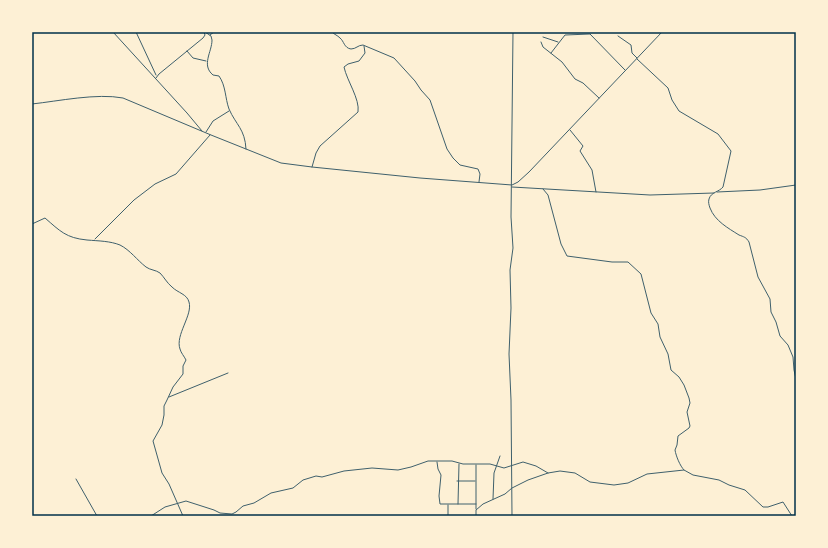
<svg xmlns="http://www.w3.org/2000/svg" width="828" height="548" font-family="Rubik,sans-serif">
	<rect width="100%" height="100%" fill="#fdf0d5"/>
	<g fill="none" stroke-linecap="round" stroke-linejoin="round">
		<path stroke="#3f606c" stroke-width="1" d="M113,32L187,113L202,131
			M136,32L156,75
			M205,32L211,36L212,40C212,52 201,65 213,75L219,76C226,86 225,98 229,109C236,125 245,129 246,149
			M332,32C335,35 337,35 340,38C344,41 344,48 351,49C356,49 358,45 363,45L394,58L415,81L421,90L430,100L447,149L453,158L460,165L478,169L480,174L479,182
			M210,35L214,32
			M618,36L631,45L632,53L637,58
			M543,37L558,42
			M541,42L543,47L562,62L575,79L583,83L599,98
			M187,51L193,58L206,61
			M551,53L565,35L590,34L625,70
			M637,59L668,88L672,100L679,111L718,134L731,151L723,187C719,192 711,192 709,199C708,202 709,205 710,208C715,221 728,228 739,235C744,237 746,237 749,242L758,277L770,299L771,312L776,322L780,336L788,345L793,357L794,370L796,379
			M156,78L159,74L203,38L205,35L204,32
			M32,104C59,101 97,93 123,98L211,135L281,163L312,167L420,178L512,185L518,182L529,172L662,32
			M570,130L583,146L580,151L592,170L596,192
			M206,132L213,121L229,111
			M312,167L316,153L320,146L358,112C360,99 347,81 344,67L348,64L359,61L365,53L364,46
			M512,187L650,195L714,193
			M543,189L548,195L561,244L567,256L612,262H628L641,274L651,313L658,324L660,337L668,354L671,370L679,377L684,385L689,398L690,403L687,412L690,426L689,428L678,436L677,445L675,450C676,456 680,466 684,470
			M717,192L760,190L796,185
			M32,224L45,218C60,231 66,238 87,240C99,241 110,241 120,245C130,250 137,260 146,267C150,270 156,270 160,273C164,277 167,283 172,287C178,293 187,294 189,302C193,315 175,335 180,349C181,353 184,356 186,360L183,366V374L173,387L167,400L164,406V415L162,425L153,441L162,473L169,484L183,516
			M95,239L134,200L155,184L176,174L210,135
			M169,397L228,373
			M437,462L438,469L441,475L439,496L440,504H476
			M476,465V509
			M76,479L97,516
			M457,481H475
			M493,499L494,473L500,456
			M458,504L459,464
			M151,516L165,507L186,501L214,510L220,513L232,514L236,512L243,506L254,503L271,493L293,488L303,480L316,476L322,477L344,471L372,468L398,470L411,467L428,461H452L463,464H490L504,468L523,462L536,466L548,473
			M448,516V505
			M476,516V510L483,504L505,494L512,488L528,480L548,473L560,471L575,473L590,482L614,485L628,483L647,474L684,470L693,475L719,480L729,485L745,490L763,507H768L783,502L792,516
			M512,516L511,400L509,354L511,308L510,270L513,248L511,217L513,32"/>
	</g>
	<rect width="828" height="548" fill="none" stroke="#fdf0d5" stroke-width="66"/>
	<rect x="33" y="33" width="762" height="482" fill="none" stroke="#003049" stroke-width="1.5"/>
</svg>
